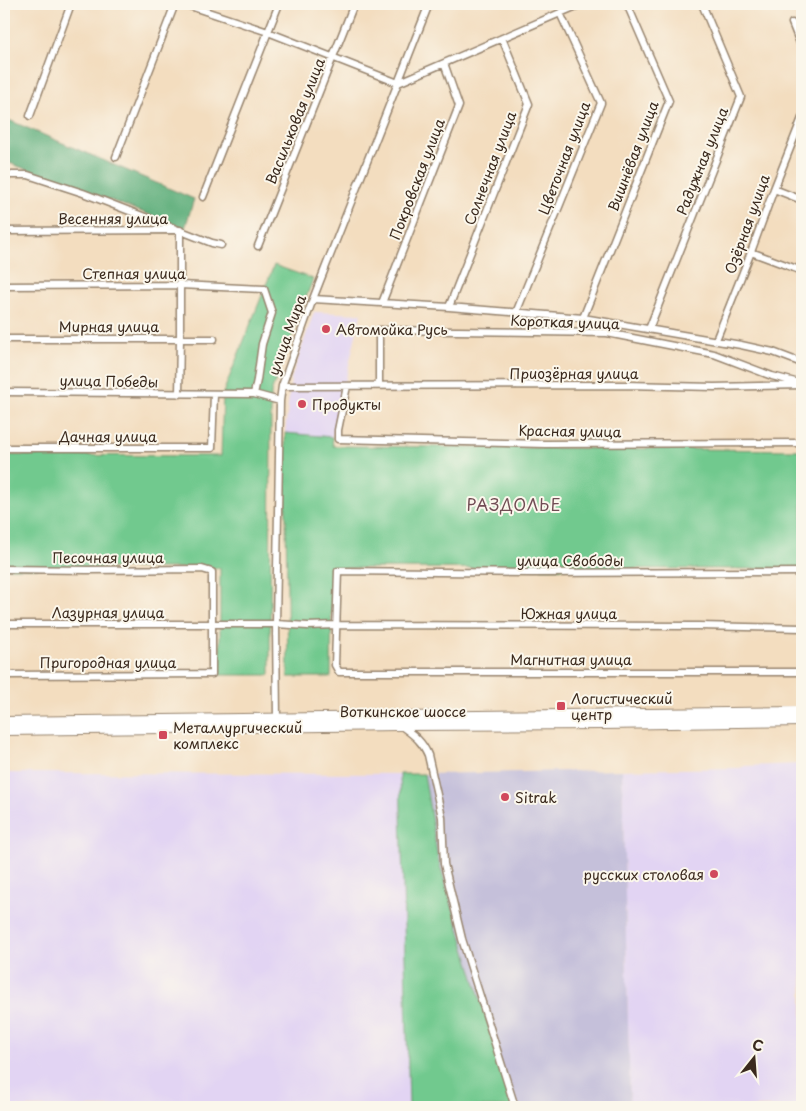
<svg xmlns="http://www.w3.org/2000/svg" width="806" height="1111" font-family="'Playpen Sans',sans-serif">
	<rect width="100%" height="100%" fill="#fbf7ec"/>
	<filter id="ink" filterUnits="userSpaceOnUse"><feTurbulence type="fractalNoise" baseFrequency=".02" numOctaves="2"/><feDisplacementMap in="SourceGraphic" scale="10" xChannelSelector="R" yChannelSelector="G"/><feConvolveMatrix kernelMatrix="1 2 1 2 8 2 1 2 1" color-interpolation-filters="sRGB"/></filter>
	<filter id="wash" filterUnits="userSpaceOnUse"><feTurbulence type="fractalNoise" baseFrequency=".0096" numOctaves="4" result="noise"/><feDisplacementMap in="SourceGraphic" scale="20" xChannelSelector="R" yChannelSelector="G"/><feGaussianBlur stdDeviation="1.12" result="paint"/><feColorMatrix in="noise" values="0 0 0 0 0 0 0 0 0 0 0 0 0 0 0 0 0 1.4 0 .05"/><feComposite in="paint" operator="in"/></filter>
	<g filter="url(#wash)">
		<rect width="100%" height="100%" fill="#f3ddbf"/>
		<path fill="#e2d4f3" d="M314,312L361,314L332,437L285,433L291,379Z
			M802,764V1107H630L622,770L740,768L745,766Z
			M4,773L400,774L409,1105L424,1107H4Z"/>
		<path fill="#c5c0da" d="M622,770L630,1107H513L438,859L424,774Z"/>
		<path fill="#71c98e" stroke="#567a56" d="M274,265L313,279L271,393L270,675H220V568H4V455L221,456L223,393Z
			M285,433L332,437L333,446L802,450V569L332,568L331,677H288Z
			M400,774H424L438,859L513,1107H424L409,1106Z"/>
		<path fill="#5cad79" stroke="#4c6c4c" d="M4,118L194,199L185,228L4,161Z"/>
	</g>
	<g filter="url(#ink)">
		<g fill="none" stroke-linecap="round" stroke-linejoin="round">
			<defs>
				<path id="street" d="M184,4L268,32L398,83
					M792,23L802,48
					M398,83L581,4
					M30,116L71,4
					M116,157L175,4
					M4,175H28L83,193L212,243L221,245
					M774,189L802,200
					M203,197L279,4
					M4,231L176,230
					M258,246L354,4
					M751,252L802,271
					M4,286L180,285L264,289L272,313L262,344L257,380L254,394
					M313,299L449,307L583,318L741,345L773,352L802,363
					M382,303L459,106L444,63
					M449,307L529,104L502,38
					M516,313L601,103L560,13
					M583,318L669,101L627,4
					M649,329L741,97L702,4
					M4,339H214
					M716,340L751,252L774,189L802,118
					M379,385V330L607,333L714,354L772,376L799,383
					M282,386L626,385L714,387L802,385
					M347,386L338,430V439L545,444L802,443
					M4,392L254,394L280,401
					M179,394L180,339V230
					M4,448H212L214,394
					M4,569L88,570L202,569L212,572V674L4,675
					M802,572L530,573L338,571L335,665L339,672H802
					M4,624H276L308,626L336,625L698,626L802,628
					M277,720L276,624L280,401L282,386L313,299L429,4
					M400,725C412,734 422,740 428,755L442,817L444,864L462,939L515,1107"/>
				<path id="primary" d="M4,722L802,712
					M4,730L399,725L603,724L802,721"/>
			</defs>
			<use href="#street" stroke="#97846e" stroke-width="9"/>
			<use href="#primary" stroke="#97846e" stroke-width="12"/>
			<use href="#street" stroke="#fff" stroke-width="6"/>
			<use href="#primary" stroke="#fff" stroke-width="10"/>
		</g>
	</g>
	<g fill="#d1495b" stroke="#fbf7ec" stroke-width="2">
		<circle cx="326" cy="329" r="5"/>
		<circle cx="302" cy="404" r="5"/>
		<rect x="556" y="701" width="10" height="10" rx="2.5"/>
		<rect x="158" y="730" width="10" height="10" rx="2.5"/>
		<circle cx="505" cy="797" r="5"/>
		<circle cx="714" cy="874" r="5"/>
	</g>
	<g text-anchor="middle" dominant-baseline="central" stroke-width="4" stroke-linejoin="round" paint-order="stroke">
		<g font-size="14" fill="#3b2a1e" stroke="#fbf7ec">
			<text transform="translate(295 121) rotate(-68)">Васильковая улица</text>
			<text transform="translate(633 156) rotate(-69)">Вишнёвая улица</text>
			<text transform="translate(564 158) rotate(-69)">Цветочная улица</text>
			<text transform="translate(702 161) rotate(-68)">Радужная улица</text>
			<text transform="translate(490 168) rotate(-69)">Солнечная улица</text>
			<text transform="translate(417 179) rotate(-69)">Покровская улица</text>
			<text x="113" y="218">Весенняя улица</text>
			<text transform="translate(747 224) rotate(-70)">Озёрная улица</text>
			<text x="134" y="273">Степная улица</text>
			<text transform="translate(565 322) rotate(2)">Короткая улица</text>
			<text x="109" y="326">Мирная улица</text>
			<text transform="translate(287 335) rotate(-70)">улица Мира</text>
			<text x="574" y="373">Приозёрная улица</text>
			<text transform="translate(109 381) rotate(1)">улица Победы</text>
			<text transform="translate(570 431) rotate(1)">Красная улица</text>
			<text x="108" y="436">Дачная улица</text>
			<text x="108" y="557">Песочная улица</text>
			<text x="570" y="560">улица Свободы</text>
			<text x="108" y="612">Лазурная улица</text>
			<text x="569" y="613">Южная улица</text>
			<text x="571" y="659">Магнитная улица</text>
			<text x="108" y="662">Пригородная улица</text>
			<text x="403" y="711">Воткинское шоссе</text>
		</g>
		<g font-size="14" fill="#3b2a1e" stroke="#fbf7ec" text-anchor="start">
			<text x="336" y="329">Автомойка Русь</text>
			<text x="312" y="404">Продукты</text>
			<text x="571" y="698">Логистический<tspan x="571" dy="16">центр</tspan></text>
			<text x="173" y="727">Металлургический<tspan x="173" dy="16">комплекс</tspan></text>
			<text x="515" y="797">Sitrak</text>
			<text x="704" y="874" text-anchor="end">русских столовая</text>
		</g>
		<g font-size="16" letter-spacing="1" fill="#714c54" stroke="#fbf7ec">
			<text x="514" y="504">РАЗДОЛЬЕ</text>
		</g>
	</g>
	<rect width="806" height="1111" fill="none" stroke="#fbf7ec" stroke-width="20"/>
	<g transform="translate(754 1058) rotate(17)" stroke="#fbf7ec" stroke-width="4" paint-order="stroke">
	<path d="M0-4L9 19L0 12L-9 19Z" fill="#3b2a1e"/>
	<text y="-8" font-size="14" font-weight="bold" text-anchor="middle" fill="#3b2a1e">С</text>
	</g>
</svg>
